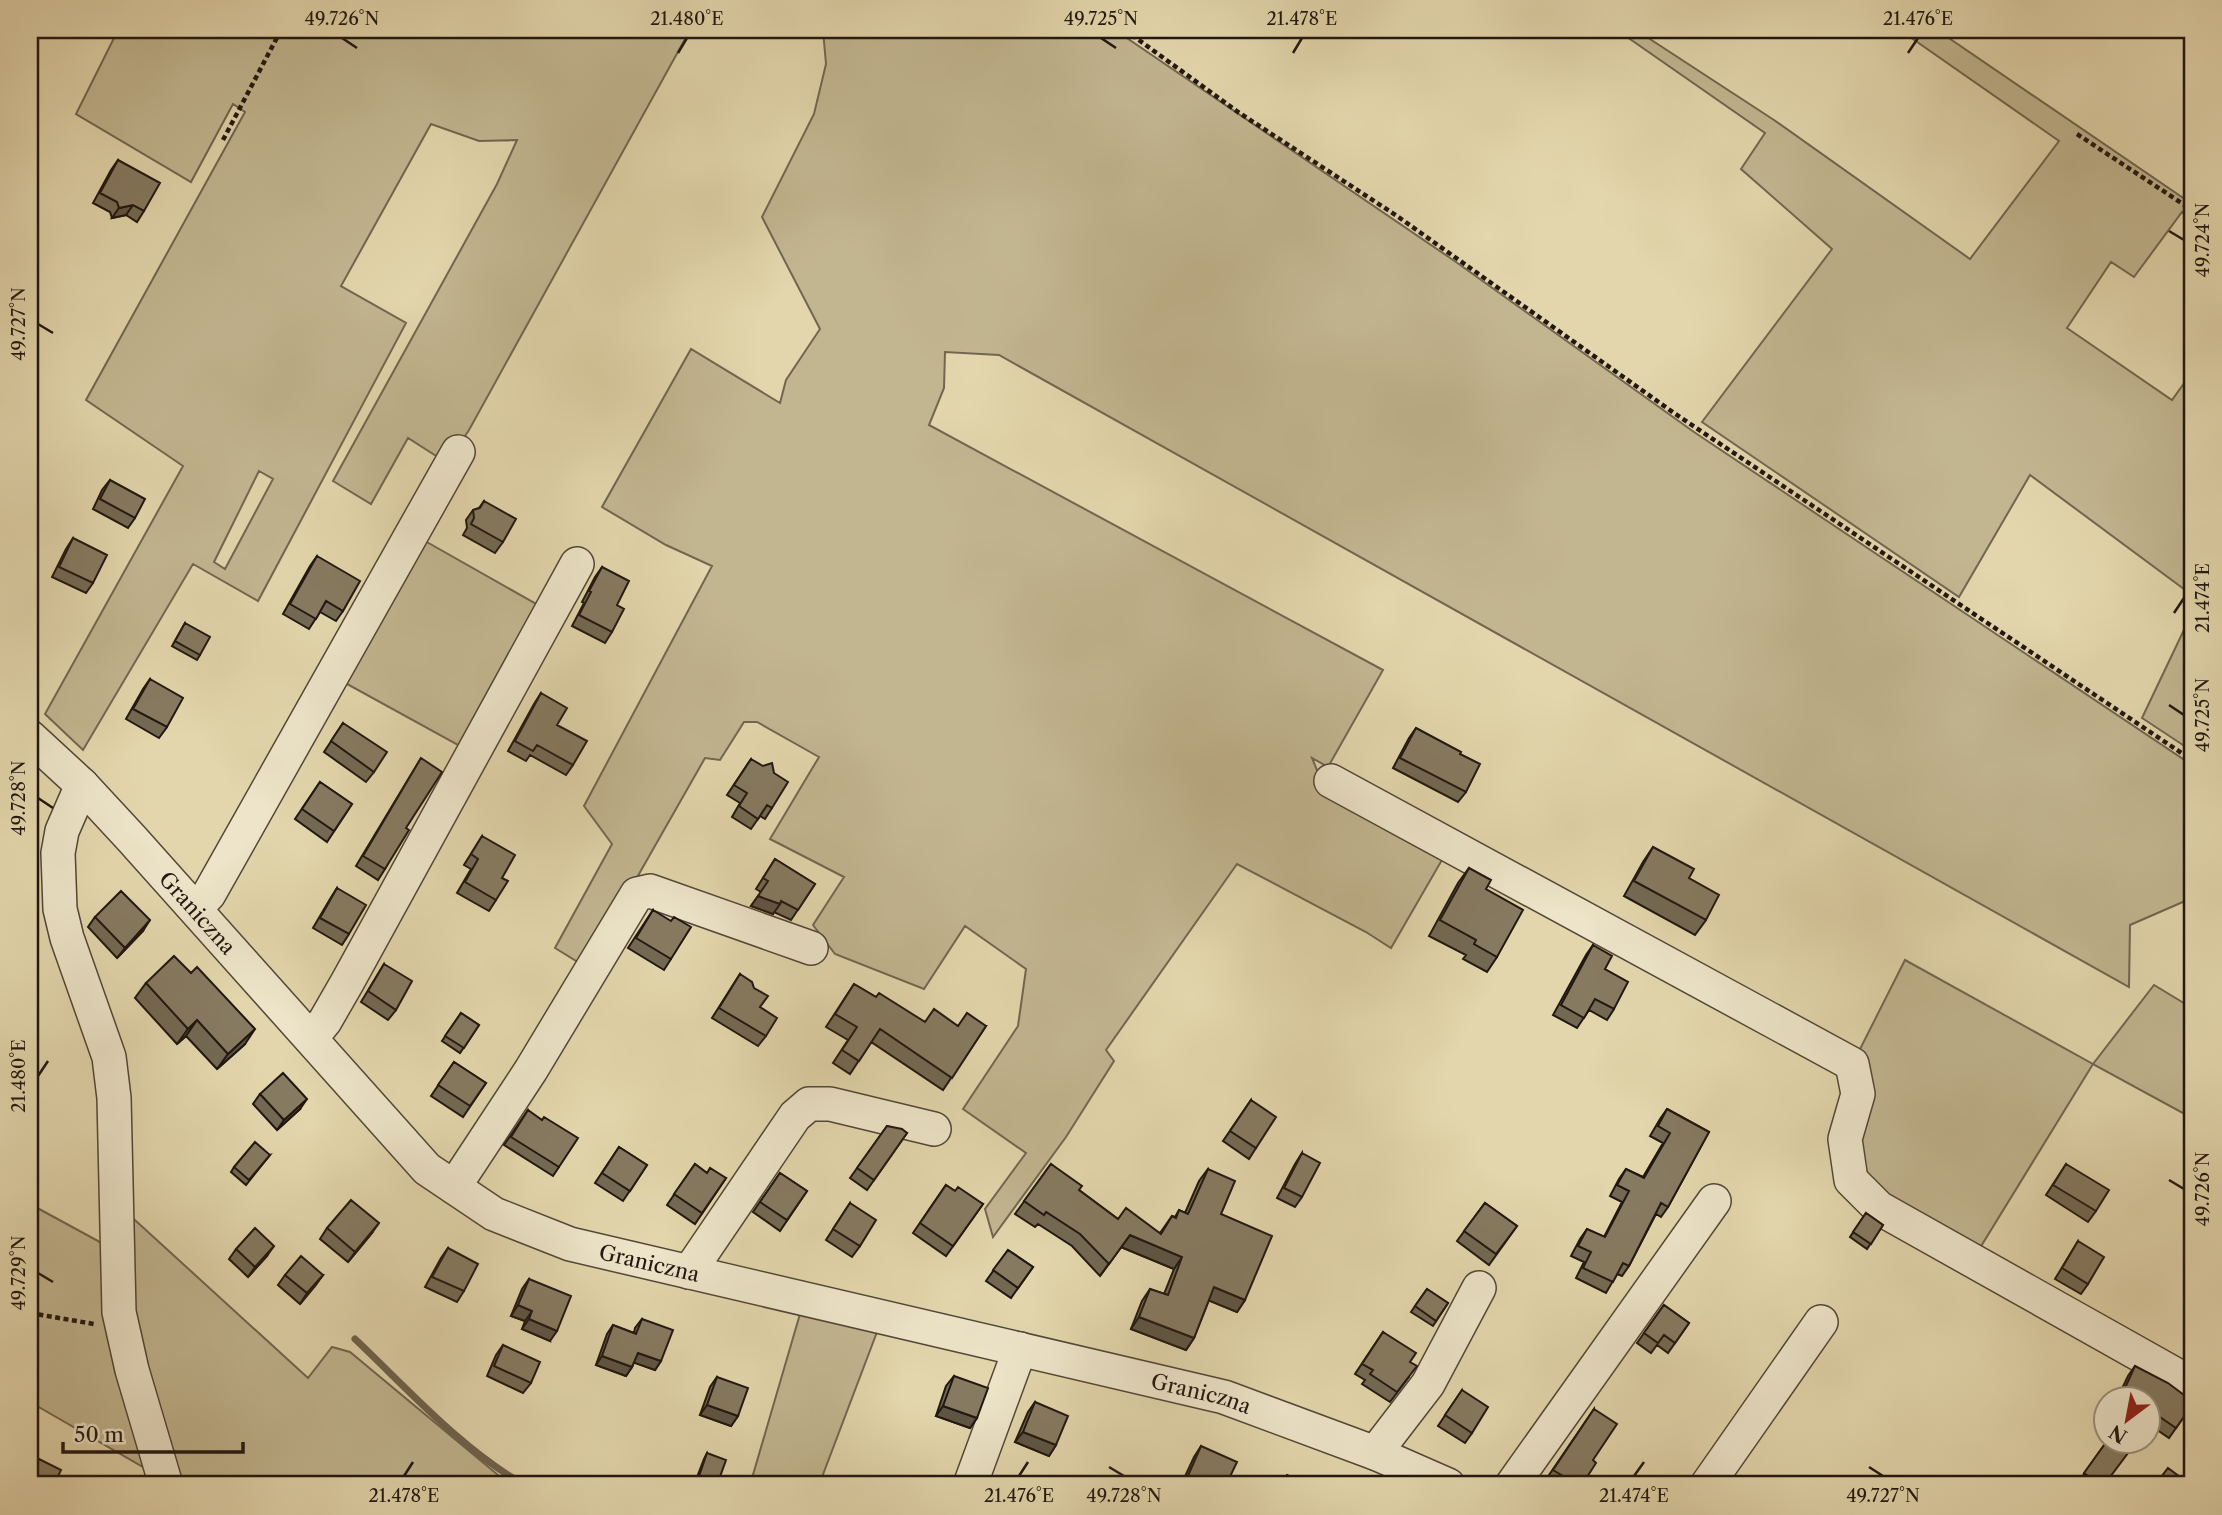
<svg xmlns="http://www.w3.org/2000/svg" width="2222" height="1515" font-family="'Libre Caslon Text',serif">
	<rect width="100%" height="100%" fill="#e3d6ac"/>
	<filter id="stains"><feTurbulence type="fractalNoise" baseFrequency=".00286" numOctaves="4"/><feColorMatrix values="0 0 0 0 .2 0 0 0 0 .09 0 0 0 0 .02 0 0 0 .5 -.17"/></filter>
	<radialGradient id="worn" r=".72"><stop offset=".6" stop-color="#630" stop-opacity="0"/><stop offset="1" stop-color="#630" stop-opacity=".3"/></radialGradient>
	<path fill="#c2b691" stroke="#726650" stroke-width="2" fill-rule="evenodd" d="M118,30H348L360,36L364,30H690L469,430L447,463L408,438L371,504L333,481L497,184L517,140L479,141L431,124L341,286L406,323L258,601L193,564L83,750L45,714L183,466L86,400L245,112L233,104L191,182L76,114ZM259,471L273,479L225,569L214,562Z
		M823,30H1115L1456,262L1694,432L2192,765V898L2130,925L2129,987L999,355L945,352L944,388L929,425L1383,670L1328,767L1312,758L1323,785L1446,853L1391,948L1366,932L1237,864L1106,1050L1114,1061L1066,1137L993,1237L985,1209L1026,1153L963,1109L1018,1026L1026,969L965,926L924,989L835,954L813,925L844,877L770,839L819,757L757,722H744L720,760L705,758L586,967L555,948L612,844L584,806L712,566L666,545L602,507L691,349L780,403L786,380L820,329L762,217L814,114L826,64Z
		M1617,30H1636L1774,120L1970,259L2059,141L1900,30H1937L2192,204V219L2182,212L2134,277L2111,262L2067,328L2172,400L2192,372V595L2030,475L1959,597L1702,422L1832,249L1741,169L1765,133Z
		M418,537L545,609L467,750L338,679Z
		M2192,613V751L2142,718Z
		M1905,960L2093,1064L2154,985L2192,1008V1118L2093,1064L1975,1256L1855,1173V1059Z
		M30,1204L109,1247L150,1471L30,1402Z
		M125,1211L308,1378L332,1347L350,1352L510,1485H175L125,1310Z
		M800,1314L877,1332L819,1485H750Z"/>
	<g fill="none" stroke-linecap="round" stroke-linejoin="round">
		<path stroke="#6e634e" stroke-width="7" d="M355,1339C409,1390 459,1447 524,1485"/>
		<defs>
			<g id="minor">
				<path id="s1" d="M30,737L82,785L132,839L427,1169L494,1214L570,1244L1224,1397L1375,1453L1448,1485"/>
				<path d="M1331,781L1852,1064L1858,1094L1845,1139L1851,1180L1879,1208L2192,1384"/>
				<path d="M82,785L62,831L58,853L60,909L67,938L109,1057L114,1098L119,1312L132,1370L166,1485"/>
				<path d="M196,908L209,894L458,452"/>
				<path d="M311,1038L325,1021L348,981L577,564"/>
				<path d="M454,1187L531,1070L637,894L650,891L811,948"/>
				<path d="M689,1272L795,1116L809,1104H830L934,1129"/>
				<path d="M1375,1453L1428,1384L1479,1288"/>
				<path d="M970,1485L1020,1349"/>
				<path d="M1512,1485L1714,1201"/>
				<path d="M1707,1485L1821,1322"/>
			</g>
		</defs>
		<use href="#minor" stroke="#524737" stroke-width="36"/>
		<path stroke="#211710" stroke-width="4.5" stroke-dasharray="5 3.5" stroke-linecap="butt" d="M1125,30L1238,112L1397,216L1674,413L2192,760
			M2077,134L2192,210
			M223,140L281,30
			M30,1313L94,1324"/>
		<use href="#minor" stroke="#ede4c9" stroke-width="33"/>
	</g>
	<path fill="#736953" stroke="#211710" stroke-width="2" d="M118,160L144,211L137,222L126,215L112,218L110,212L93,203L111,170Z
		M110,480L135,518L128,528L93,509L102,490Z
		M484,501L503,542L495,553L463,535L467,528L466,520L473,510L479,508Z
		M73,538L93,583L86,593L52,577L66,549Z
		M317,556L343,611L336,621L320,612L309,629L283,614L310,566Z
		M602,567L617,605L612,632L605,643L572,626L584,603L582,602L595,577Z
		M185,623L200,655L197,660L172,646Z
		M150,679L167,727L159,738L126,719L143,689Z
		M541,693L557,725L573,765L566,775L530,755L526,761L508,751L534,704Z
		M343,723L374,772L366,782L324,752Z
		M1416,728L1460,754L1466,792L1458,802L1393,768L1409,738Z
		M421,758L406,828L385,869L378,880L356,866Z
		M751,759L772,808L765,819L760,816L751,829L732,817L740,803L727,795Z
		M320,782L352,804L327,842L295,819Z
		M482,836L496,900L489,911L457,893L471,869L464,865Z
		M1653,847L1689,878L1706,920L1695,935L1624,896L1643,862Z
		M775,859L815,884L791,920L774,912L773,914L751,906L761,892L756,889Z
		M1469,868L1486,889L1497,957L1487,972L1463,959L1466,955L1429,936L1458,883Z
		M337,888L349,934L342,945L313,928L330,899Z
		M653,910L671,959L664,970L628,948Z
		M95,917L143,931L117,958L88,927Z
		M1593,945L1605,969L1614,1009L1607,1020L1589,1010L1577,1028L1553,1015L1586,955Z
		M384,964L396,1010L388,1020L361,1002Z
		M191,973L245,1044L217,1069L186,1036L177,1044L135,998L146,983Z
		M740,974L760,1007L766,1036L758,1046L712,1018Z
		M854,984L876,997L925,1022L958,1026H986L943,1090L871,1042L850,1074L833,1063L848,1040L826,1027Z
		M461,1013L479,1025L460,1053L442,1041Z
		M454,1062L486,1083L463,1117L431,1096Z
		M260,1094L300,1109L277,1130L253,1104Z
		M1251,1100L1256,1148L1249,1159L1223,1141Z
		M1667,1109L1709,1132L1668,1207L1661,1217L1656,1214L1629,1266L1622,1276L1617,1274L1606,1293L1576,1278L1584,1262L1571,1256L1580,1239L1587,1229L1604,1237L1622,1202L1610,1196L1619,1179L1626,1169L1643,1177L1663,1143L1650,1136L1660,1119Z
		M528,1110L559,1167L553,1176L504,1145Z
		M887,1126L907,1133L867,1190L850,1178Z
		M619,1147L647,1165L623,1201L595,1183Z
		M1302,1153V1197L1295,1207L1277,1198L1295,1164Z
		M270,1155L246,1185L231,1172L234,1167Z
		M695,1164L707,1173L726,1178L695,1224L667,1205Z
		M1051,1164L1079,1190L1118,1219L1160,1233L1172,1216L1175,1217L1179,1210L1185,1213L1199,1181L1208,1169L1245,1300L1237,1312L1209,1300L1194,1338L1186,1350L1131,1329L1142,1301L1150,1289L1164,1294L1174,1269L1121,1247L1100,1276L1072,1246L1038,1224L1035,1227L1015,1214Z
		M2066,1164L2096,1211L2088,1222L2046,1195Z
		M780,1173L807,1191L780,1231L753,1212Z
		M946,1185L955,1191L983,1204L946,1256L913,1233Z
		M850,1203L860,1246L852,1257L826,1240Z
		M1485,1203L1517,1226L1489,1265L1457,1241Z
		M1866,1213L1883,1225L1867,1249L1850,1237Z
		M327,1228L372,1233L348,1262L320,1239Z
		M2078,1241L2088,1284L2081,1294L2055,1279Z
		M448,1248L464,1291L457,1302L425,1287L441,1258Z
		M236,1249L267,1256L248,1277L229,1259Z
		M1008,1250L1033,1267L1011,1298L986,1281Z
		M285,1275H323L300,1304L278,1285Z
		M529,1279L550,1341L522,1329L525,1321L511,1316L522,1289Z
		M1427,1289L1448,1303L1433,1326L1411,1312Z
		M1664,1305L1689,1323L1668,1353L1657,1345L1651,1353L1637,1343Z
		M642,1319L661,1361L655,1370L634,1362L632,1367L626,1376L596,1365L607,1334L613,1325L634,1333L635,1328Z
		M1383,1332L1410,1362L1409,1377L1390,1402L1362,1384L1365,1380L1355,1374Z
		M503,1345L531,1383L523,1393L487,1376L496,1355Z
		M2135,1366L2192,1405L2169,1438L2150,1425L2148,1399H2117L2128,1376Z
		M954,1376L977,1418L970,1428L936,1416L946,1386Z
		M717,1377L738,1416L731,1426L700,1415L710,1387Z
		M1462,1390L1472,1433L1465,1443L1438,1426Z
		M1035,1402L1056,1445L1049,1456L1015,1442L1028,1412Z
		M1594,1409L1593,1460L1582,1485H1559L1547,1478Z
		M2107,1441L2105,1485H2079L2077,1484Z
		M1201,1446L1226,1485H1181L1194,1457Z
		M707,1453L717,1485H694L704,1459Z"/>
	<path fill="#5e5544" stroke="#211710" stroke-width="2" d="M133,205L126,215L112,218L119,208Z
		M758,896L780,904L773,914L751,906Z
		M150,920L143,931L117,958L125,948Z
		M197,1020L186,1036L177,1044L188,1029Z
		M255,1029L245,1044L217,1069L228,1054Z
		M307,1099L300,1109L277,1130L284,1120Z
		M379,1223L372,1233L348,1262L355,1252Z
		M1130,1235L1182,1257L1174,1269L1121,1247L1100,1276Z
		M274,1246L267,1256L248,1277L255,1267Z
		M323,1275L316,1285L300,1304L307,1293Z
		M1214,1287L1245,1300L1237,1312L1205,1299Z
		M518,1305L532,1311L525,1321L511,1316Z
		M1139,1317L1194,1338L1186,1350L1131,1329Z
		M529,1319L557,1331L550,1341L522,1329Z
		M638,1353L661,1361L655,1370L632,1362Z
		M602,1356L632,1367L626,1376L596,1365Z
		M707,1405L738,1416L731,1426L700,1415Z
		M943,1406L977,1418L970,1428L936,1416Z
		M1023,1432L1056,1445L1049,1456L1015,1442Z"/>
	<path fill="#867a61" stroke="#211710" stroke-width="2" d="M118,160L160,183L144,211L133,205L119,208L117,202L100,193Z
		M110,480L145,499L135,518L100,499Z
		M484,501L516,519L503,542L471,524L474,518L473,510L480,508Z
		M73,538L107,555L93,583L59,567Z
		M317,556L360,581L343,611L326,601L316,619L290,604Z
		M602,567L629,581L617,605L624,609L612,632L579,615L591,592L589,591Z
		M185,623L210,637L200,655L175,641Z
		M150,679L183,698L167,727L133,709Z
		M541,693L567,708L557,725L587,741L573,765L537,745L533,751L515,741Z
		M343,723L387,752L374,772L331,741Z
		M1416,728L1461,752L1460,754L1480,764L1466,792L1400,758Z
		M421,758L442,772L406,828L409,830L385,869L363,856Z
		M751,759L763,766L772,763L774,773L788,782L772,808L767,805L758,819L739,806L747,793L734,785Z
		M320,782L352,804L334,831L302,809Z
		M482,836L515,855L502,878L508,881L496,900L465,882L478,859L471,854Z
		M1653,847L1694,869L1689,878L1719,895L1706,920L1634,881Z
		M775,859L815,884L798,910L781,901L780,904L758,896L768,881L763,878Z
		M1469,868L1491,880L1486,889L1523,910L1497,957L1474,944L1476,940L1440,920Z
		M337,888L366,905L349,934L320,918Z
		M121,891L150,920L125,948L95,917Z
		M653,910L671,921L674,917L691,927L671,959L636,938Z
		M1593,945L1612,956L1605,969L1628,982L1614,1009L1595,999L1584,1018L1561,1005Z
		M174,956L191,973L197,967L255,1029L228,1054L197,1020L188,1029L146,983Z
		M384,964L412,981L396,1010L368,991Z
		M740,974L752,982L754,988L768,996L760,1007L777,1018L766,1036L719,1008Z
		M854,984L876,997L879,993L925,1022L934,1009L958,1026L967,1013L986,1026L952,1078L880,1029L859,1061L842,1050L857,1027L835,1014Z
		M461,1013L479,1025L464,1048L445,1036Z
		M454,1062L486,1083L470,1106L438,1085Z
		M283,1073L307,1099L284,1120L260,1094Z
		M1251,1100L1276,1117L1256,1148L1230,1131Z
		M1667,1109L1709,1132L1668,1207L1661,1203L1629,1266L1623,1263L1613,1282L1583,1268L1591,1252L1578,1246L1587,1229L1605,1237L1629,1191L1617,1185L1626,1169L1644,1178L1670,1133L1658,1126Z
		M528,1110L542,1120L544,1117L578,1138L559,1167L511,1137Z
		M887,1126L902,1129L907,1133L874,1180L857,1168Z
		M255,1142L270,1155L249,1180L234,1167Z
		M619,1147L647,1165L630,1191L602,1173Z
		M1302,1153L1320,1163L1302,1197L1284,1188Z
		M695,1164L707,1173L710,1168L726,1178L702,1213L674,1194Z
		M1051,1164L1082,1186L1079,1190L1118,1219L1126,1208L1161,1234L1172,1216L1176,1218L1179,1210L1188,1214L1208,1169L1235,1181L1221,1214L1272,1236L1245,1300L1214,1287L1194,1338L1139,1317L1150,1289L1168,1295L1182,1257L1130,1235L1109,1264L1080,1234L1046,1212L1044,1215L1024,1201Z
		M2066,1164L2109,1190L2096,1211L2053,1185Z
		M780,1173L807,1191L787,1220L760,1202Z
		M946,1185L955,1191L958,1187L983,1204L953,1246L920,1223Z
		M351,1200L379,1223L355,1252L327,1228Z
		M850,1203L876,1220L860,1246L833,1229Z
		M1485,1203L1517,1226L1496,1254L1464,1231Z
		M1866,1213L1883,1225L1871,1244L1853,1232Z
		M255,1228L274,1246L255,1267L236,1249Z
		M2078,1241L2104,1257L2088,1284L2062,1268Z
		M448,1248L478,1264L464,1291L432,1277Z
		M1008,1250L1033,1267L1018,1288L993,1270Z
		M301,1256L323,1275L307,1293L285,1275Z
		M529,1279L571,1296L557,1331L529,1319L532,1311L518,1305Z
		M1427,1289L1448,1303L1436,1321L1415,1306Z
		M1664,1305L1689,1323L1675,1343L1664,1335L1658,1343L1644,1333Z
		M642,1319L673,1330L661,1361L638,1353L632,1367L602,1356L613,1325L636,1334Z
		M1383,1332L1416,1353L1410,1362L1417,1366L1397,1392L1370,1374L1373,1370L1362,1364Z
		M503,1345L540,1362L531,1383L494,1366Z
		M2135,1366L2168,1383L2192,1401V1405L2176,1428L2157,1415L2148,1426V1399H2120Z
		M954,1376L988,1388L977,1418L943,1406Z
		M717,1377L748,1388L738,1416L707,1405Z
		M1462,1390L1488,1407L1472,1433L1445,1415Z
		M1035,1402L1068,1416L1056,1445L1023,1432Z
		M1594,1409L1617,1424L1593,1460L1596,1463L1582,1485H1578L1553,1470Z
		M2107,1441H2137L2104,1485H2101L2084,1473Z
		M1201,1446L1237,1462L1226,1485H1204L1187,1478Z
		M707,1453L726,1460L717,1485H705L697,1482Z
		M39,1459L61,1470L54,1485H30V1461L37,1464Z
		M2168,1468L2191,1485H2155Z
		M1287,1475L1306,1485H1270L1273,1480L1282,1485Z"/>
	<path fill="none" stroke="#211710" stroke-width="2.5" d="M342,38L357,48M1101,38L1116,48M678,53L687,38M1293,53L1302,38M1908,53L1918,38M2169,231L2184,240M38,324L53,333M2174,613L2184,598M2169,705L2184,715M38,798L53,808M38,1076L48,1061M2169,1180L2184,1189M38,1273L53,1282M1109,1467L1124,1476M1869,1467L1883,1476M404,1476L413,1462M1019,1476L1028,1462M1634,1476L1644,1462"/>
	<g text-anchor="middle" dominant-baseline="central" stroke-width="5" stroke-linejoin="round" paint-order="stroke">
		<g font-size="21" fill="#211710" stroke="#ede4c9">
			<text stroke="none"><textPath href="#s1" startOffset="243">Graniczna</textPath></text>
			<text stroke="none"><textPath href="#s1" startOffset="831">Graniczna</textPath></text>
			<text stroke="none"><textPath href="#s1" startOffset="1398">Graniczna</textPath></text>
		</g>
	</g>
	<rect width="2222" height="1515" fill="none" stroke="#e3d6ac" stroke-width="77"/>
	<g transform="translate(2127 1420) rotate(212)"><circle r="33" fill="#ede4c9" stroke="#9b927f" stroke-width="2"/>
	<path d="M0-5L12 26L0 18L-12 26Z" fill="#8f2418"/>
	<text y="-10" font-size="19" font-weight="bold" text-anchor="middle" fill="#211710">N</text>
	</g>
	<path d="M63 1442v10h180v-10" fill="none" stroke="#211710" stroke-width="3.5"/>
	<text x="74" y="1442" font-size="21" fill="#211710" stroke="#ede4c9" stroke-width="5" paint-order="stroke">50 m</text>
	<rect x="38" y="38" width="2146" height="1438" fill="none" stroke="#211710" stroke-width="2.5"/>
	<g font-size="18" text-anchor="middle" fill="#211710">
		<text x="342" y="25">49.726°N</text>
		<text x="687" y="25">21.480°E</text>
		<text x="1101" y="25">49.725°N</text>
		<text x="1302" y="25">21.478°E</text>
		<text x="1918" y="25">21.476°E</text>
		<text transform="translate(2203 240) rotate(-90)" y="6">49.724°N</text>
		<text transform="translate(19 324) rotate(-90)" y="6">49.727°N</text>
		<text transform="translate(2203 598) rotate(-90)" y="6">21.474°E</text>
		<text transform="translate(2203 715) rotate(-90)" y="6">49.725°N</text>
		<text transform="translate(19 798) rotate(-90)" y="6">49.728°N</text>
		<text transform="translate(19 1076) rotate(-90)" y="6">21.480°E</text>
		<text transform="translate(2203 1189) rotate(-90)" y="6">49.726°N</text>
		<text transform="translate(19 1273) rotate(-90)" y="6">49.729°N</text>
		<text x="404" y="1502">21.478°E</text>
		<text x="1019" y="1502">21.476°E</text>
		<text x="1124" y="1502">49.728°N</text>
		<text x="1634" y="1502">21.474°E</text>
		<text x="1883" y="1502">49.727°N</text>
	</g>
	<rect width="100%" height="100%" filter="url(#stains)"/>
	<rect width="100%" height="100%" fill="url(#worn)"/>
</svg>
